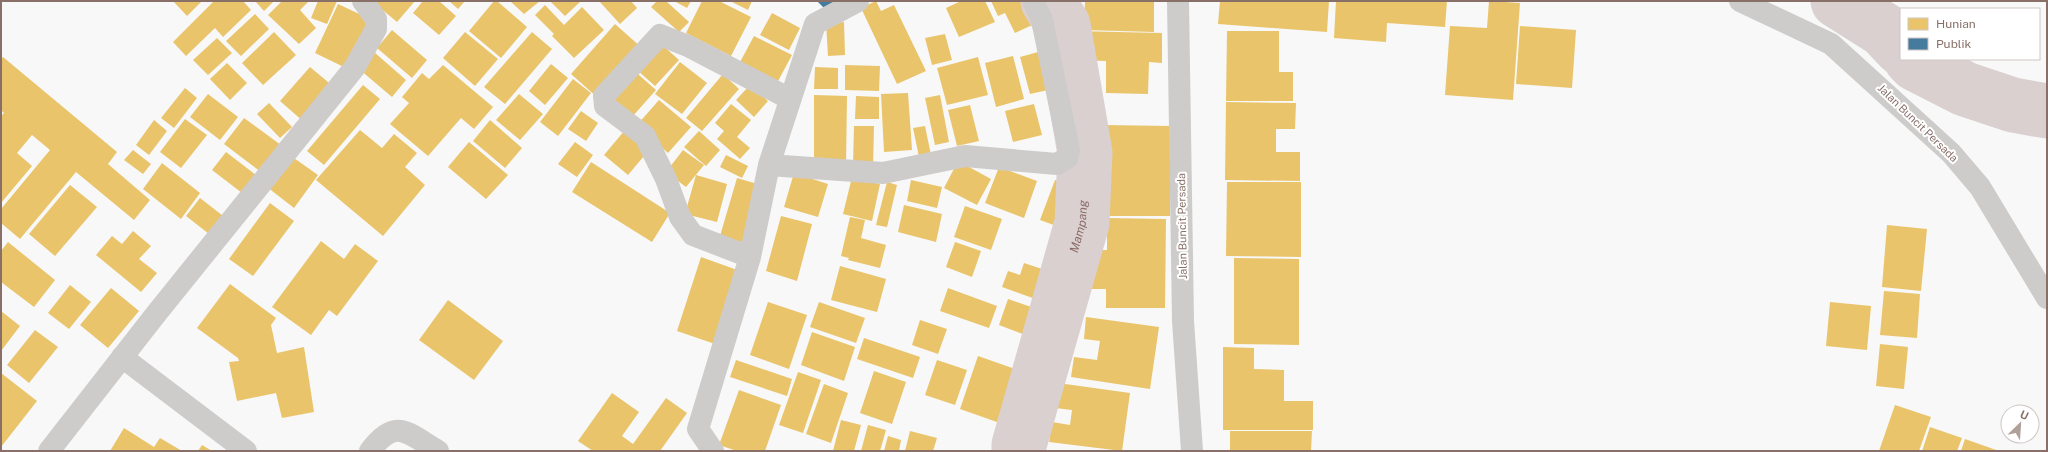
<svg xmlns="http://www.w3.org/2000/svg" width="2048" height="452" font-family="'Public Sans',sans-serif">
	<rect width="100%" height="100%" fill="#f8f8f8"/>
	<path fill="#e9c46a" d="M173,1H202L187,16Z
		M214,1H243L251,10L223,37L215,28L186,56L173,42Z
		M255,1H274L264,11Z
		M282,1H309L300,10L316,28L299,44L268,15Z
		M318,1H337L327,24L311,18Z
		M372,1H415L397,22Z
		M423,1H439L456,16L439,35L413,13Z
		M449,1H465L458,9Z
		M494,1H497L527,27L501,58L469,31Z
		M510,1H540L524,14Z
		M550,1H581L565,16Z
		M599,1H631L637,8L620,24Z
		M657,1H666L689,22L679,32L651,7Z
		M674,1H691L687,8Z
		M702,1H719L751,17L731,56L686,33Z
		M730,1H752L748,10Z
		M876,1L881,11L894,5L926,71L897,84L861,8Z
		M961,1H985L995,22L959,37L946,8Z
		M991,1H1032L1041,21L1015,33L1005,13L998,16Z
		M1085,1H1154V32L1084,30Z
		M1220,1H1329L1327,32L1218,24Z
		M1336,1H1447L1445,27L1387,23L1386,42L1334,38Z
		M1489,1L1520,3L1513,100L1445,95L1450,26L1487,28Z
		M338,4L372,20L348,69L315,53Z
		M545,5L564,25L582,7L604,30L574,58L552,36L554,34L535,15Z
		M772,13L800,28L789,50L760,35Z
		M255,14L269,29L241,56L226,41Z
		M844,22L845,55L828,56L826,23Z
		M615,24L642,48L598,98L571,74Z
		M1520,26L1576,30L1572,88L1516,84Z
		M392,30L427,60L412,78L377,48Z
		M1074,31L1162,33V63L1149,62L1148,94L1106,93V61L1073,60Z
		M1227,31H1279V72H1293V101H1226Z
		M274,32L296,55L263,85L242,63Z
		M465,32L498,59L475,86L443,58Z
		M532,32L552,49L505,104L484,87Z
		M945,34L952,60L932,65L925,38Z
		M754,36L792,55L777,83L739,64Z
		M217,38L232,53L208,75L193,60Z
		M660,43L679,60L655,86L637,70Z
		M374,52L406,80L392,97L359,69Z
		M1038,52L1048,90L1030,94L1020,57Z
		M1013,56L1024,99L996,107L985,63Z
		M3,57L117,152L108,164L150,200L134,220L76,172L20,239L1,223V209L50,150L32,135L17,153L32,166L1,203V116L4,113L1,110V59Z
		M978,57L988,95L947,105L937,68Z
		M680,62L707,83L682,114L655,94Z
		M227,63L247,83L230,100L210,79Z
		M551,64L568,78L545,105L529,91Z
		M443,65L493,107L474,129L461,118L428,156L390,124L409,103L402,97L422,73L429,79Z
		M845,65L880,66L879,91L845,90Z
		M310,67L334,87L304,122L280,101Z
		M815,67L838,68V89H814Z
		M631,68L656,90L632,117L606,95Z
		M723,74L739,89L702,131L686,118Z
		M573,79L591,93L558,136L540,122Z
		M363,85L380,99L324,165L307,151Z
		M750,85L768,101L754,117L736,100Z
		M185,88L197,98L174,128L161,118Z
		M908,93L912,150L884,152L881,94Z
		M208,94L238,117L220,140L190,117Z
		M519,94L543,114L520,140L496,120Z
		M814,95L847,96L846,166H814Z
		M940,95L949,142L935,145L925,98Z
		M856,96L879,97V119H855Z
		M659,100L691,127L668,153L637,125Z
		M1226,102L1296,103L1295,129H1276V152H1300V181L1225,180Z
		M269,103L292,127L280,138L257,114Z
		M731,104L751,120L737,137L750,148L740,159L717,139L724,131L715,123Z
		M1034,104L1042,135L1013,142L1005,111Z
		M970,105L979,141L957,146L948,110Z
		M581,111L598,123L586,141L568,129Z
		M244,118L285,148L265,175L224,144Z
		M185,119L207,135L181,168L160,152Z
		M154,120L167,131L149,155L136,145Z
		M490,120L522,148L505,168L473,141Z
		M1104,125L1170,126V216H1104Z
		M854,126H874L873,167L853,166Z
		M925,126L931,155L919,157L913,128Z
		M360,130L382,148L394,134L417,153L405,167L425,185L383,236L316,180Z
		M625,130L649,150L628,175L604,155Z
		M699,131L720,150L706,166L684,147Z
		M469,142L508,175L486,199L448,167Z
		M575,142L593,155L577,177L558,164Z
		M133,150L151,164L143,174L124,160Z
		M683,150L704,165L686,187L666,172Z
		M226,152L256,175L242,193L212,170Z
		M726,155L748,166L742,178L720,167Z
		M291,156L318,175L294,208L267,187Z
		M958,161L991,179L977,205L944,188Z
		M591,162L670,213L652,242L572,192Z
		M162,163L200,193L181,219L143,189Z
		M999,167L1037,181L1024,218L985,203Z
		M794,173L828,184L818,217L784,207Z
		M696,175L727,184L717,222L685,214Z
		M852,177L880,184L872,221L843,214Z
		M737,178L761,185L745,243L720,236Z
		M911,180L942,187L937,208L907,201Z
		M1055,180L1077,188L1062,228L1040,220Z
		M887,182L897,185L887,227L876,225Z
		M1227,182H1301V257L1226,256Z
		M70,185L97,207L55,256L29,234Z
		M200,198L227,219L213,237L186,216Z
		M270,203L294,221L253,276L229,259Z
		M904,205L942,214L936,242L898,232Z
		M965,206L1002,219L991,250L954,237Z
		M781,216L812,224L797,281L766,271Z
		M850,217L865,220L861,238L886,245L880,268L848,260L849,258L841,256Z
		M1107,218L1166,219L1165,308H1106V289H1090V250H1107Z
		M1887,225L1927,229L1921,291L1882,287Z
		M133,231L151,246L139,259L157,273L141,292L96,255L112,236L122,244Z
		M321,241L344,259L355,244L378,261L337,316L329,310L311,335L272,307Z
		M8,242L55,280L34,307L1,282V251Z
		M955,242L981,251L972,277L946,267Z
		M701,257L740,271L715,344L677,331Z
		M1234,258L1299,259V345L1234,344Z
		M1024,263L1060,275L1049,304L1002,287L1008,271L1020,275Z
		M840,266L886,279L877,312L831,300Z
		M230,284L276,318L271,325L277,353L304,347L314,412L282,418L276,393L237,401L229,362L239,361L238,358L197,328Z
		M70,285L91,302L69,329L48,313Z
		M111,288L139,311L108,348L80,325Z
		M948,288L997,306L989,328L940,311Z
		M1884,291L1920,294L1917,338L1880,335Z
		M1008,299L1037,309L1028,336L999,325Z
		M448,300L503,341L474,380L419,340Z
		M768,302L807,315L789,369L750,355Z
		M819,302L865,318L856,343L810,327Z
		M1830,302L1871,306L1867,350L1826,346Z
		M1,311L20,326L1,351Z
		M1086,317L1159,327L1150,389L1071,377L1074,357L1097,360L1100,341L1084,339Z
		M920,320L947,329L938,354L912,345Z
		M35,330L58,347L29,383L7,365Z
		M812,332L855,347L844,381L801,365Z
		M864,338L920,357L913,378L857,359Z
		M1880,344L1908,347L1904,389L1876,386Z
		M1223,347L1254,348V369L1284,370V401H1313V430H1223Z
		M978,356L1015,369L997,422L960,409Z
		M736,360L792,379L787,396L730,377Z
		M937,360L967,370L955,405L925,395Z
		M874,371L906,382L892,424L860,413Z
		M798,372L821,380L803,433L779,425Z
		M1,373L37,401L1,447Z
		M1058,383L1130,393L1122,451L1049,442L1052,422L1070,425L1072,410L1055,408Z
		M824,384L848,393L831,443L806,434Z
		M739,390L781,405L765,451H737L719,445Z
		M612,393L639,412L622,436L633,444L666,398L687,413L660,451H593L578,441Z
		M1895,405L1931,417L1919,451H1879Z
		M841,420L861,425L854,451H833Z
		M868,425L886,430L880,451H861Z
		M1930,427L1962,438L1957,451H1922Z
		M124,428L154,447L160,438L182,451H110Z
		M910,431L937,438L933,451H905Z
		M1230,431H1312L1311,451H1230Z
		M888,436L901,440L899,451H884Z
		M1965,439L1999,451H1961Z
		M202,445L212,451H198Z"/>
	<path fill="#457b9d" d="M817,1H844L830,14Z"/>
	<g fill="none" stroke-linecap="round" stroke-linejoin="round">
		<g stroke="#dad0d0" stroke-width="55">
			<path d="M1838,1L1884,30L1901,48"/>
			<path d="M1911,59L1916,64L1965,89L2013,105L2047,111"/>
			<path id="s1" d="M1019,451V445L1082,223L1085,153L1063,25L1048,1"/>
		</g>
		<path stroke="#cecccb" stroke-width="22" d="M1178,1L1183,321L1192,451
			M1740,1L1831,44L1951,153L1980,187L2047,298
			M769,165L883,173L965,156L1057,164L1067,158L1069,150L1042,20L1033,1
			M750,257L693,235L680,217L666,179L645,136L605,106L604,96L660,35L688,46L790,99
			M122,357L246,451
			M49,451L156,314L355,67L376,29V19L363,1
			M370,451C396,416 407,433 438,451
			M713,451L698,429L750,257L769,165L815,24L858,1"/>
	</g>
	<g text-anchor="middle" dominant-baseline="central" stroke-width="4" stroke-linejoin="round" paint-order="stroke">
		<g font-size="11" fill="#887068" stroke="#fff">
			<text transform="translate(1918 123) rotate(44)">Jalan Buncit Persada</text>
			<text transform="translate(1182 226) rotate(-91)">Jalan Buncit Persada</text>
		</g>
		<g font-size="12" font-style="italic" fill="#8a6b69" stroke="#fff">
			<text stroke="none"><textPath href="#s1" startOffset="233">Mampang</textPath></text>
		</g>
	</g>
	<rect width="2048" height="452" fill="none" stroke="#887068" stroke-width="4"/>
	<rect x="1900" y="8" width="140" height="52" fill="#ffffff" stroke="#cfc6c3"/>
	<rect x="1908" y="18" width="20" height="12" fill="#e9c46a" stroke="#cfc6c3"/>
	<text x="1936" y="28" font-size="12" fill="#887068">Hunian</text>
	<rect x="1908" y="38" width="20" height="12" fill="#457b9d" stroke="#cfc6c3"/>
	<text x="1936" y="48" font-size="12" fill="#887068">Publik</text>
	<g transform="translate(2020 424) rotate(25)"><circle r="19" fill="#ffffff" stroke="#cfc6c3"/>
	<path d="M0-3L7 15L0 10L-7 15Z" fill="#afa09a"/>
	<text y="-6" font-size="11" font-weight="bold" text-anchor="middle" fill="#887068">U</text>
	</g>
</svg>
